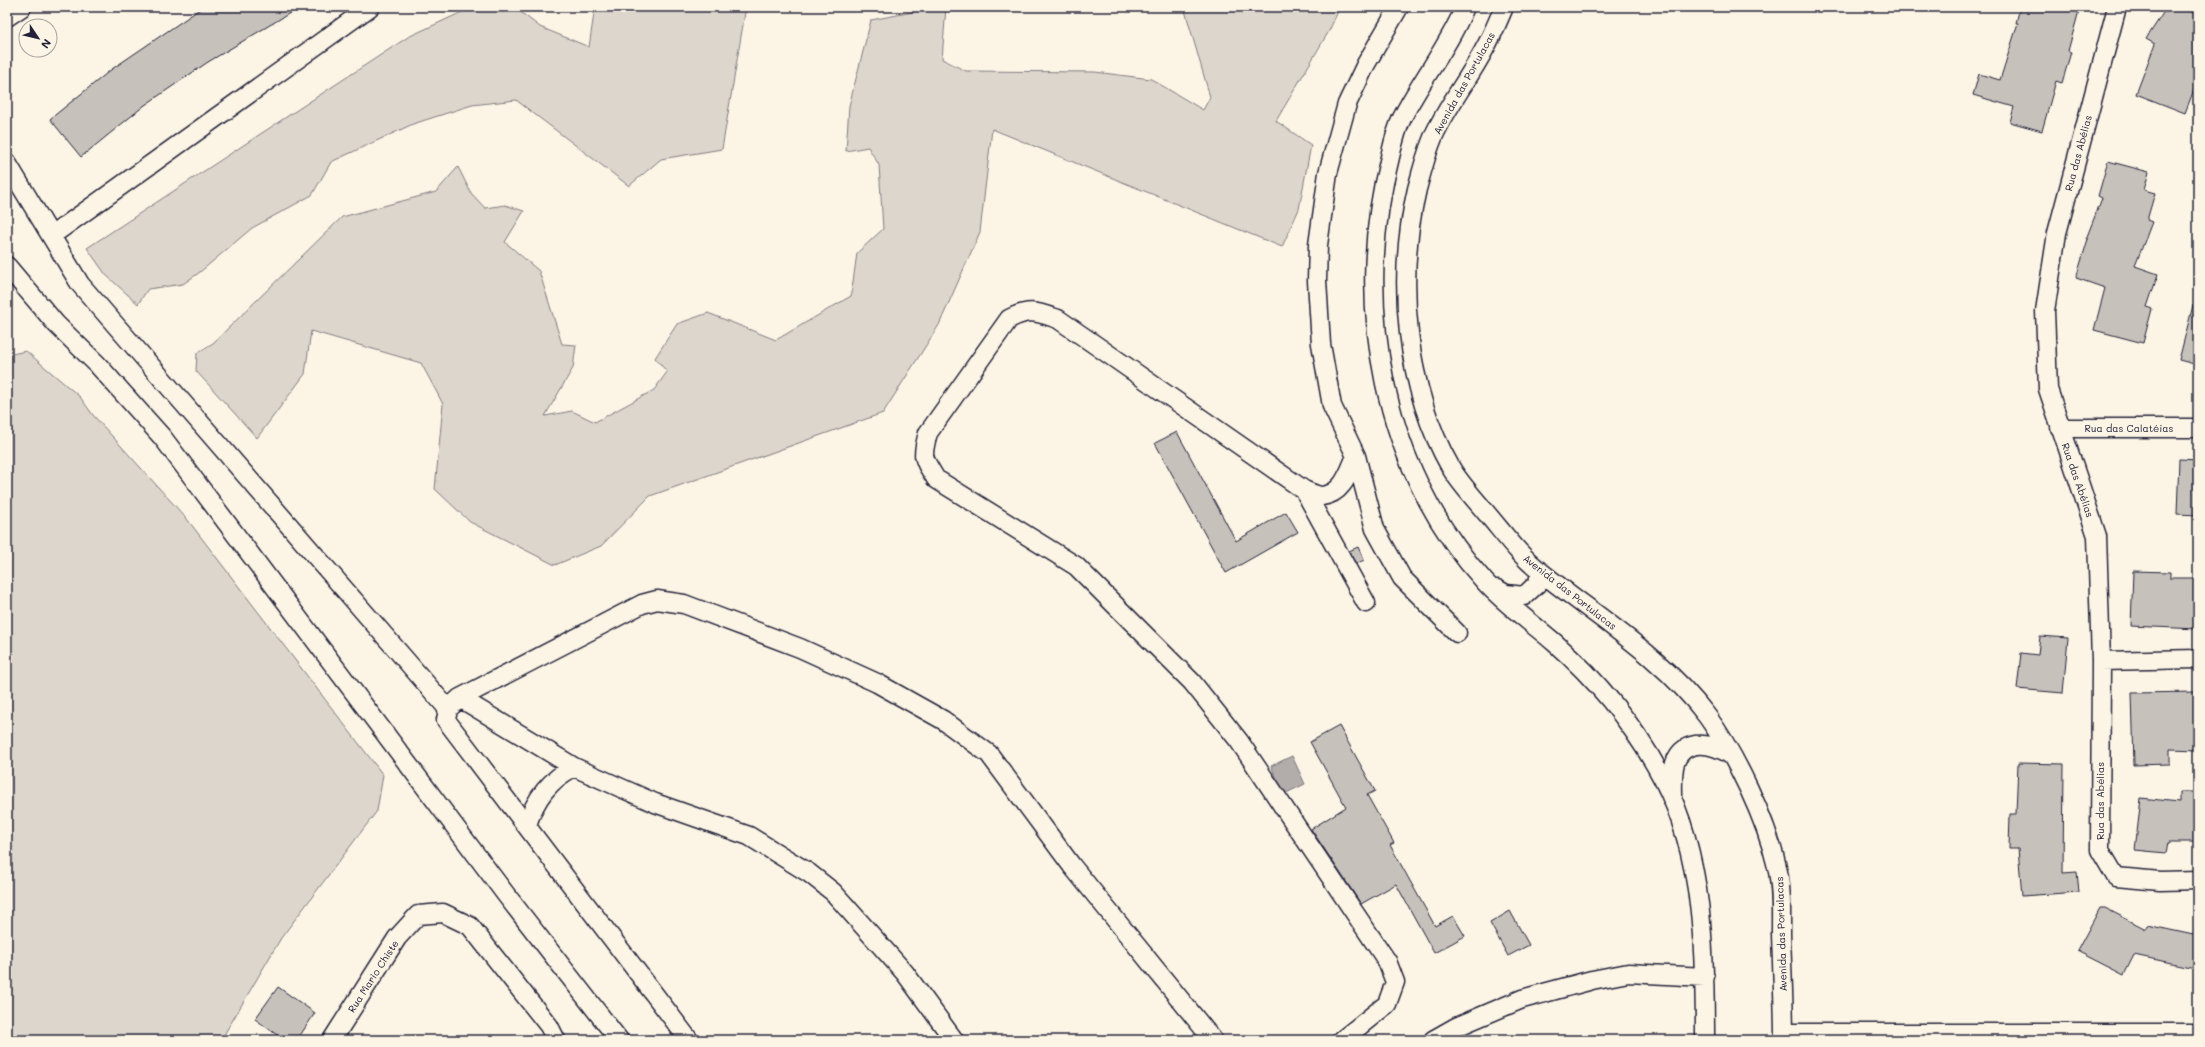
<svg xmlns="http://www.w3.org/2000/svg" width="2205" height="1047" font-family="Mali,sans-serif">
	<rect width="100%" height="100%" fill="#fcf5e5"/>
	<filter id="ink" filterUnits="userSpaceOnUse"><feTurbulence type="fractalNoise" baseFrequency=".025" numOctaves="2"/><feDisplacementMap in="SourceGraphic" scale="8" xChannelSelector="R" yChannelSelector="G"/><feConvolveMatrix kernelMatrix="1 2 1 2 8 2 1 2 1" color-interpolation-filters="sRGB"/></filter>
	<g filter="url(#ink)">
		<path fill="#dcd6cc" stroke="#7f7c84" d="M473,7H514L540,27L589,47L595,7H746L722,149L661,159L629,186L516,100L472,105L413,124L331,162L312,195L252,228L200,272L183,284L148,289L138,304L106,275L87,248L408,37Z
			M939,7H946L942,59L966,71L1095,72L1151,79L1203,110L1210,97L1184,7H1340L1329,31L1276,121L1311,145L1299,209L1282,247L992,129L980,232L939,325L883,413L650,496L601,546L555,565L470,522L435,489L443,404L421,363L311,331L305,374L257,438L196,371L197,353L213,343L342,217L436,192L458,167L471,193L485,208L505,205L524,211L505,242L539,271L562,344L576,345L573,368L545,416L572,411L595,422L654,390L667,372L655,358L677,324L708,313L776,340L851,296L857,253L883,229L879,165L868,147L846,151L849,106L871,20Z
			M26,351L80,397L93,415L187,519L383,775L377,811L281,938L221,1040H7V355Z"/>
		<path fill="#b2adab" stroke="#78757e" d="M1292,756L1305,784L1284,794L1271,766Z"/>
		<path fill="#c6c1bb" stroke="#22223b" d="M203,7H300L208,62L145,105L81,157L50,119L112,69Z
			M2020,7H2080L2068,51L2071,52L2062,83L2056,81L2042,131L2010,122L2014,107L1973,95L1979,74L2000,80L2018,23H2016Z
			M2167,7H2184L2198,16V79L2185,113L2136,94L2155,44L2146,39Z
			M2108,161L2149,172L2144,190L2155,193L2147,220L2152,222L2135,266L2158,274L2147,307L2152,309L2143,343L2094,330L2105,288L2076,278L2088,239H2086L2102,198L2098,196Z
			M2193,305H2198V365L2179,360Z
			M1177,432L1236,541L1286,512L1298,532L1226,573L1155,443Z
			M2179,459L2198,460V515L2177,514Z
			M1358,547L1364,560L1356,564L1349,551Z
			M2133,571L2170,572V578H2198V629L2131,626Z
			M2040,636L2068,638L2063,693L2017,689L2021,653L2038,655Z
			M2198,692V750L2170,749V764L2134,765L2132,693Z
			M1339,726L1375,791L1367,795L1394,843L1390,845L1435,926L1453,916L1465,936L1434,953L1396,884L1361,904L1311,829L1346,807L1310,742Z
			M2018,763L2064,764L2063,873L2077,872L2079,892L2022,896L2018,849H2009L2010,814H2016Z
			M2179,792H2198V842H2168L2166,853L2135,850L2141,798L2179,802Z
			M2100,908H2105L2146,929L2147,925L2198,936V966L2190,967L2134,955L2124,975L2077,951Z
			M1510,911L1529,945L1508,956L1490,923Z
			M278,987L315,1013L297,1040H284L255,1019Z"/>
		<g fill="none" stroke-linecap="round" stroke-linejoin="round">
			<defs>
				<path id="minor" d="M1399,7L1366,64L1347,104L1328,173L1318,245L1317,281L1321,344L1332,406L1356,456L1375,529L1402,578L1457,633
					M1465,7C1449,46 1421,80 1402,118C1396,130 1393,144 1390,157C1352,303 1382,469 1485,582C1506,605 1532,623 1555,643C1598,681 1636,728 1663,779C1704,857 1705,954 1705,1040
					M1504,7C1498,21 1492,36 1484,50C1469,78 1449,104 1435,133C1427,150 1422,171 1417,189C1396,278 1405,388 1451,468C1461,485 1476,500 1488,515C1505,535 1520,556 1541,572C1598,618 1662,656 1707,716C1736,756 1766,819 1777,867C1782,888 1781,911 1781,933C1782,968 1784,1004 1784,1040
					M2117,7L2057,233L2045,311L2048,389L2097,536L2101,661L2100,850L2116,877L2160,881L2198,880
					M7,17L22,7
					M7,163L80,284L448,709
					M51,236L370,7
					M7,266L56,324L97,364L163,438L507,896L619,1040
					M2060,428H2198
					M1304,490L1366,603
					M1497,589L1506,594L1524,596L1538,583L1540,572
					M2101,661L2198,659
					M460,698L574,767L655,803L749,836L809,873L833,892L905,973L954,1040
					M1673,797C1673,786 1672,773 1675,763C1684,736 1714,744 1731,755
					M527,825C535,799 549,780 574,767
					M1784,1033H2198
					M332,1040L397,938L418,915L443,913L470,926L549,1026L556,1040
					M689,1040L446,720L448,709L460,698L642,604L657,600L684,604L800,648L877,683L943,720L989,754L1072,866L1213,1040
					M1342,1040L1387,1004L1395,982L1387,961L1239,741L1192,682L1076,566L936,479C923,458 921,458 928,433L1009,319C1029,308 1037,312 1058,319L1304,490C1309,492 1317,496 1322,496C1343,494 1349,472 1356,456
					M1433,1040L1456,1027L1522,999L1592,980L1628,973L1705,977"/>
			</defs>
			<use href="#minor" stroke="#22223b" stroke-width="21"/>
			<use href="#minor" stroke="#fcf5e5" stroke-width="18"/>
		</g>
	</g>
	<g text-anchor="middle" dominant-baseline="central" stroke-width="3" stroke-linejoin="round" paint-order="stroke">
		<g font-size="10" fill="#22223b" stroke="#fcf5e5">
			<text transform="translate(1464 83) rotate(-61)">Avenida das Portulacas</text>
			<text transform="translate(2078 153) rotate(-75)">Rua das Abélias</text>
			<text x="2129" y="428">Rua das Calatéias</text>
			<text transform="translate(2078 480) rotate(71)">Rua das Abélias</text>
			<text transform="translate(1570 592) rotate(38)">Avenida das Portulacas</text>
			<text transform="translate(2100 801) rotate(-90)">Rua das Abélias</text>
			<text transform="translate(1781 934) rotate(-92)">Avenida das Portulacas</text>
			<text transform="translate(373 976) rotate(-57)">Rua Mario Chiste</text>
		</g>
	</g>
	<rect width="2205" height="1047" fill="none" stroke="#fcf5e5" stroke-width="24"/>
	<rect x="12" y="12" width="2181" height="1023" fill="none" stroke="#22223b" stroke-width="1.5" filter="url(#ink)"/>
	<g transform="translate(38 38) rotate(125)"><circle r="19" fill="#fcf5e5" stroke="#a5a1a1"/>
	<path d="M0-3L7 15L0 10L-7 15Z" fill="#22223b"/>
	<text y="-6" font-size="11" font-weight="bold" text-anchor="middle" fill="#22223b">N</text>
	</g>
</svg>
